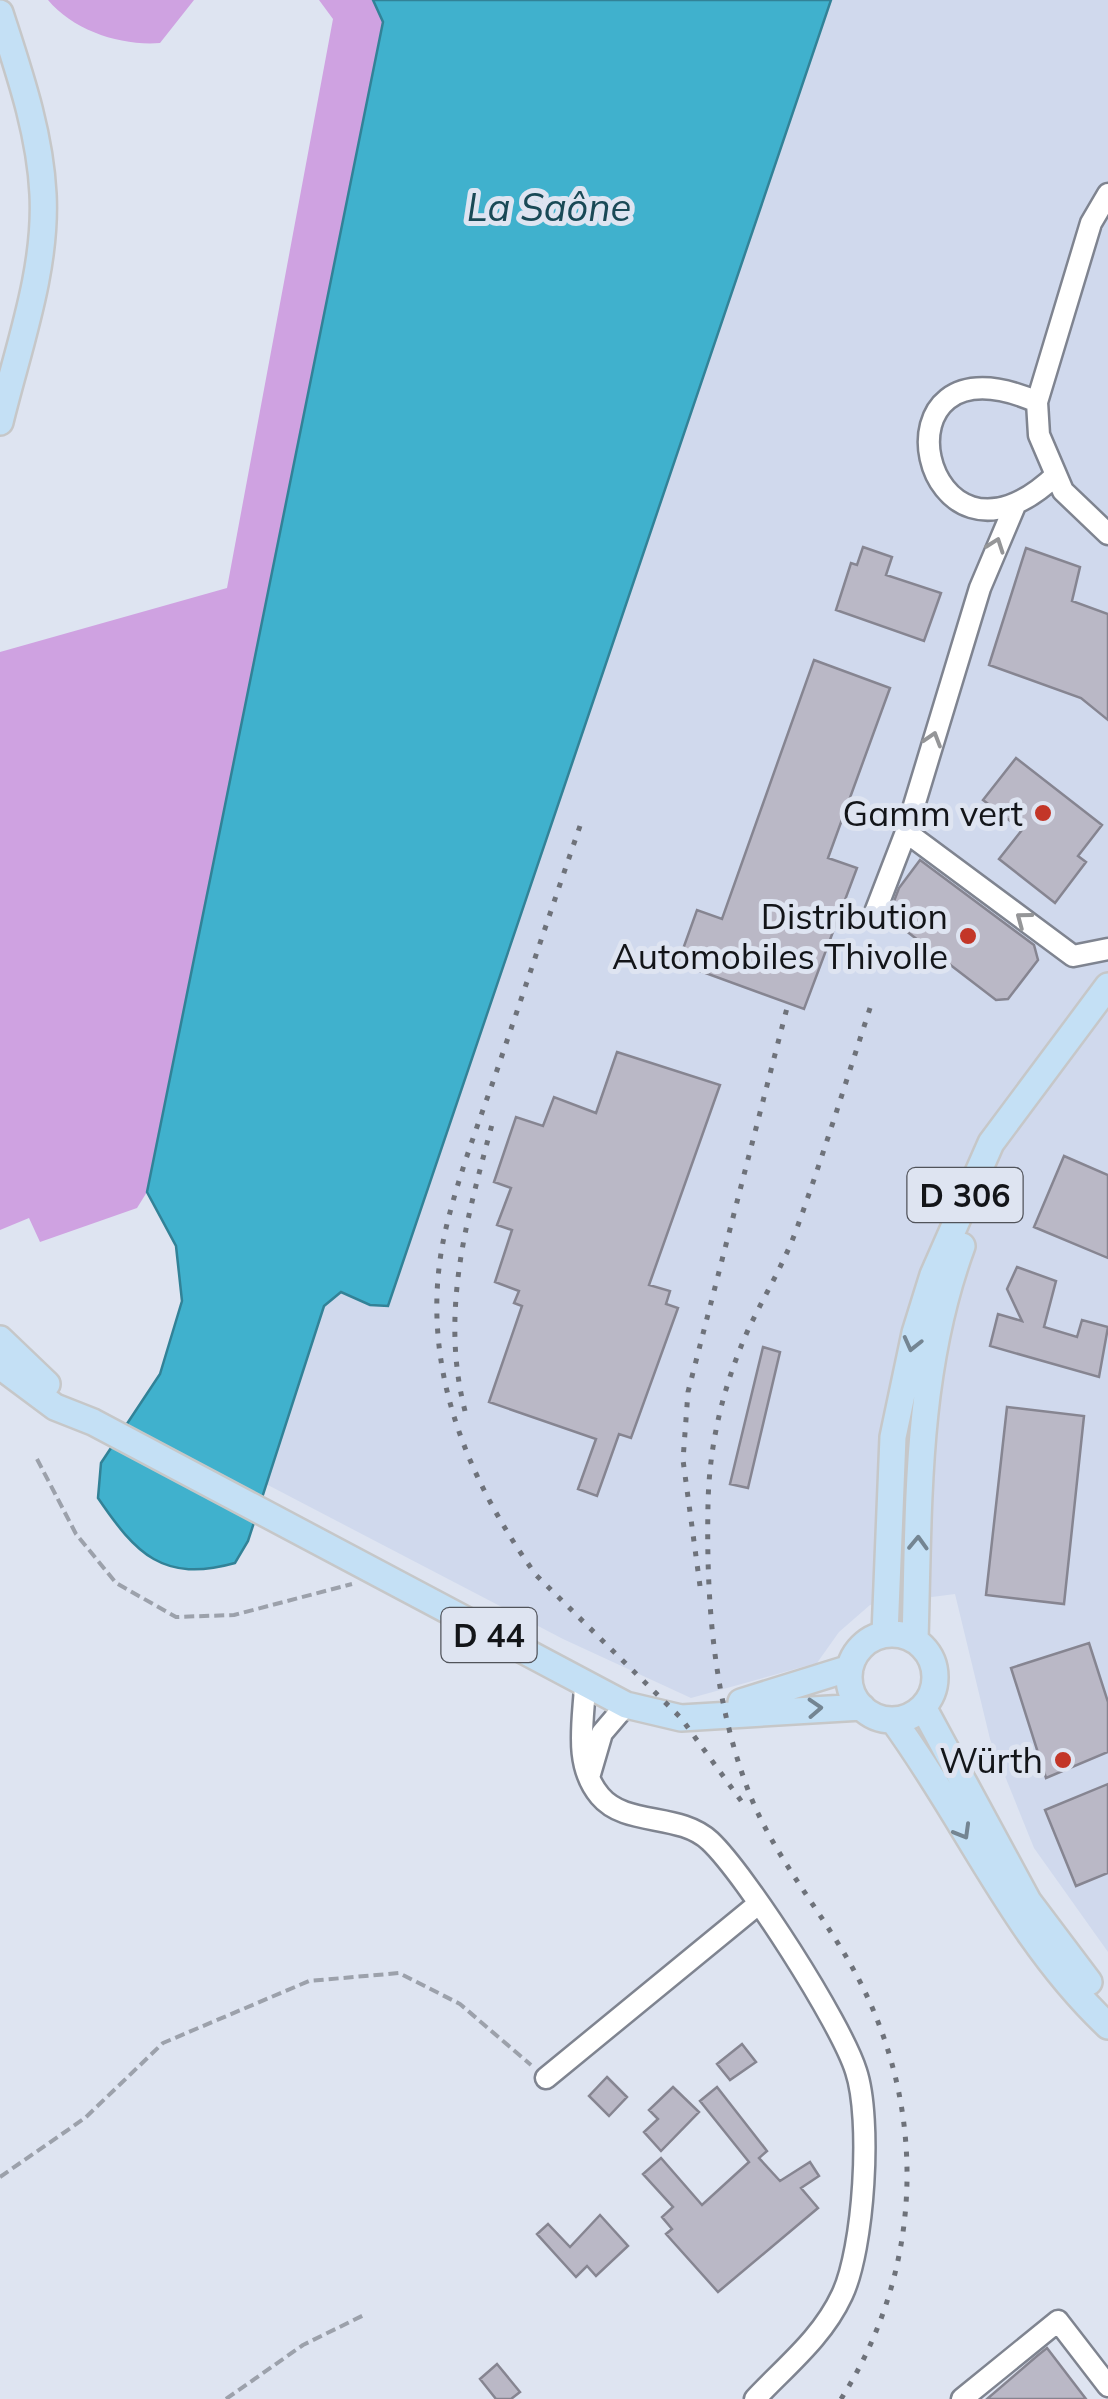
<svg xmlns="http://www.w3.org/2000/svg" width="1108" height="2399" font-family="Mulish,sans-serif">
	<rect width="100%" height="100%" fill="#dee4f1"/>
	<path fill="#d0d9ed" d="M831,0H1108V1952L1034,1848L990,1739L955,1594L870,1605L839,1632L817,1663L691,1698L563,1639L266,1484L324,1306L341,1292L370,1305L388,1306Z"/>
	<path fill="#cfa2e1" d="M48,0H194L160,43C121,46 74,31 48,0Z
		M319,0H373L383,21L147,1192L137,1208L40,1242L29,1218L0,1230V652L227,588L333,19Z"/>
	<path fill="#40b1cd" stroke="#328297" stroke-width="2.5" d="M373,0H831L388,1306L370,1305L341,1292L324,1306L248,1541L235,1563C163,1583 136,1554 98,1498L101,1463L160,1374L182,1301L176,1246L147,1192L383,22Z"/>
	<path fill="#bab8c6" stroke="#868591" stroke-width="2.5" d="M863,547L892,557L886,575L941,593L924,641L836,610L851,563L857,565Z
		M1026,548L1080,567L1072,601L1108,614V720L1081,698L989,665Z
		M814,660L890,688L828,858L857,868L804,1009L678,963L697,910L722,919Z
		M1016,758L1102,825L1078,856L1086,862L1055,903L999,859L1022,830L983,800Z
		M920,860L1034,945L1038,960L1008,999L996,1000L888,917L899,888Z
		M617,1052L720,1085L649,1285L670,1291L666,1304L678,1308L631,1438L619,1434L597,1496L578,1489L596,1439L489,1402L522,1306L514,1303L519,1291L495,1282L512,1230L497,1225L511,1188L494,1182L516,1117L543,1126L554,1097L596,1113Z
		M1064,1156L1108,1175V1258L1034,1227Z
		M1017,1267L1056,1281L1044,1327L1077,1337L1082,1320L1108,1327L1099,1377L990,1346L998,1314L1022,1321L1007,1289Z
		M763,1347L780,1352L748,1488L730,1484Z
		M1007,1407L1084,1416L1064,1604L986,1595Z
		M1089,1643L1108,1702V1752L1046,1778L1011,1668Z
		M1108,1784V1873L1076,1886L1045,1810Z
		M742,2044L756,2062L730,2080L717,2064Z
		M607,2077L627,2097L609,2116L589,2096Z
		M673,2087L699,2112L661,2151L644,2132L658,2119L649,2110Z
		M717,2087L767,2151L759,2158L780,2181L810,2162L819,2176L801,2188L818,2208L718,2292L666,2234L672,2229L662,2217L673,2207L643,2174L661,2158L702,2205L749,2162L700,2101Z
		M600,2215L628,2246L596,2276L587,2266L576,2277L537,2234L548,2224L570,2247Z
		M1047,2348L1086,2399H987L1037,2356Z
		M497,2364L520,2392L511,2399H496L480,2379Z"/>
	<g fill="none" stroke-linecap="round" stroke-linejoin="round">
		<defs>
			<path id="minor" d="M1108,194L1091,223L1037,402L1039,435L1063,491L1108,534
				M1037,402C863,325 921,604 1056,475
				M906,832L1073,956L1108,949
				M874,915L906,832L980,588L1016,503
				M585,1687C583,1724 574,1765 600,1796C626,1827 679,1812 710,1841C746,1875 841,2023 856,2071C872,2119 864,2249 842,2295C822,2338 786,2366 755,2399
				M590,1774L602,1733L626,1705
				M546,2078L757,1905
				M962,2399L1058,2321L1108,2386"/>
			<path id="major" d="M0,13C19,72 40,132 43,194C47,270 18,348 0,422
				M0,1339L47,1384
				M0,1366L55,1407L93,1422L626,1705L681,1718L862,1707
				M885,1634L893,1437L915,1333L933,1275L991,1143L1108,986
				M849 1677a43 43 0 1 1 86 0a43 43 0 1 1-86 0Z
				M915,1640C919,1506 915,1374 962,1246
				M741,1702L850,1668
				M923,1707L1028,1901L1089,1982
				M893,1720C967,1821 1015,1938 1108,2026"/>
		</defs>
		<use href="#minor" stroke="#7f8490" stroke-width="25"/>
		<use href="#major" stroke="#c6c7c8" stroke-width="30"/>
		<path stroke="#9ca1ab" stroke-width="4" stroke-dasharray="10 5" stroke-linecap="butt" d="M37,1459L76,1534L116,1583L176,1617L234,1615L352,1584
			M0,2177L85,2118L163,2043L309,1981L399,1973L460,2004L531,2065
			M226,2399L303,2345L366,2314"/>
		<use href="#minor" stroke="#fff" stroke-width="20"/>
		<use href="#major" stroke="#c4e0f5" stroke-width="25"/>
		<path stroke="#6e727a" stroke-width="5" stroke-dasharray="5 10" stroke-linecap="butt" d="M580,826C551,910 523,994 494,1079C477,1127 459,1175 447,1224C415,1352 462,1472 536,1575L681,1718L747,1809
			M465,1411C439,1310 468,1215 494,1117
			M700,1586L683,1460L688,1392L788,1004
			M841,2399C923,2270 929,2112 857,1976C824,1914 776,1860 750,1795C714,1703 706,1603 708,1505C709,1445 723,1386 748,1330C764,1296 784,1264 797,1228C824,1153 848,1075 873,999"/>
	</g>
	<defs><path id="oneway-chevron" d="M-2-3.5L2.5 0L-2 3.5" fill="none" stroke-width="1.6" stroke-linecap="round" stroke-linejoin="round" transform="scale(2.5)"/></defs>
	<g stroke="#959698">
		<use href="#oneway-chevron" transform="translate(996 545) rotate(-70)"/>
		<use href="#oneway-chevron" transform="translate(933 739) rotate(-73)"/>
		<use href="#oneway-chevron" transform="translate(1023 919) rotate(-143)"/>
	</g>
	<g stroke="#748592">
		<use href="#oneway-chevron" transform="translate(912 1344) rotate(104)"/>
		<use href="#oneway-chevron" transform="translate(918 1543) rotate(-88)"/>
		<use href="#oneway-chevron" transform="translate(815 1708) rotate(-3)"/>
		<use href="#oneway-chevron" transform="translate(963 1832) rotate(60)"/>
	</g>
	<g fill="#c33628" stroke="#dee4f1" stroke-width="4">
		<circle cx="1043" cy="813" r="10"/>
		<circle cx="968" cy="936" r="10"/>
		<circle cx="1063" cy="1760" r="10"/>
	</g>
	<g text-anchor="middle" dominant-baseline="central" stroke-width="10" stroke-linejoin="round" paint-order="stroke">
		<g fill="#dee4f1" stroke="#50535a" stroke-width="2.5">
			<rect x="907.5" y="1168" width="115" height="54" rx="8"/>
			<rect x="441.5" y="1608" width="95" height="54" rx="8"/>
		</g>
		<g font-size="32" font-weight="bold" fill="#131519">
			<text x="965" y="1195">D 306</text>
			<text x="489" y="1635">D 44</text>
		</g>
		<g font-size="35" fill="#131519" stroke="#dee4f1" text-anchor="end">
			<text x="1023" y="813">Gamm vert</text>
			<text x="948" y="916">Distribution<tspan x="948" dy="40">Automobiles Thivolle</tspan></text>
			<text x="1043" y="1760">Würth</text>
		</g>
		<g font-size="38" font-style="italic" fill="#194956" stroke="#dee4f1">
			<text x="549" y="207">La Saône</text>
		</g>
	</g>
</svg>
